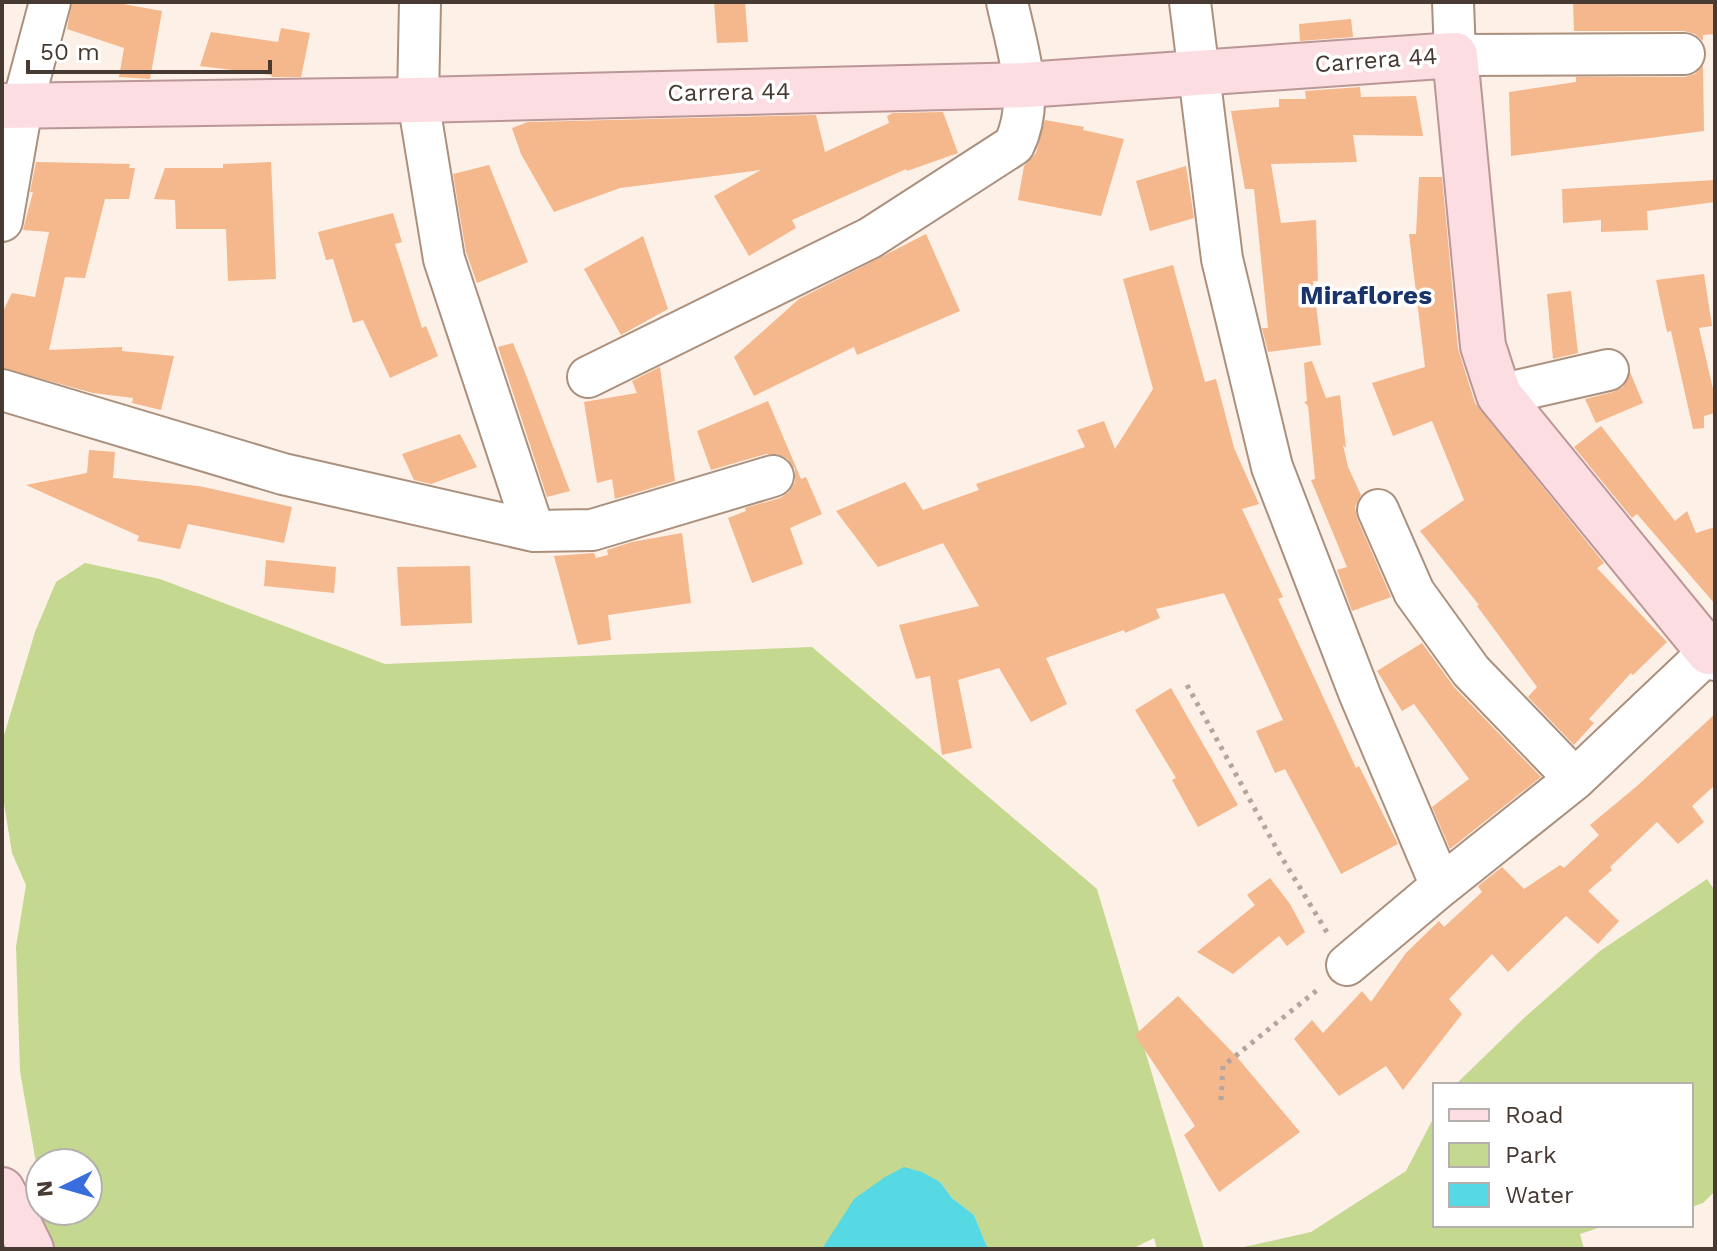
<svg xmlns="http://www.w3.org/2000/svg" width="1717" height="1251" font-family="'Work Sans',sans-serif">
	<rect width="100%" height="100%" fill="#fcf0e7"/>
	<path fill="#c5d890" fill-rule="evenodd" d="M85,563L160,579L385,664L812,647L1097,889L1204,1249H1157L1154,1238L1132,1249H988L974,1215L952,1198L940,1182L831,1238L822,1249H2V1204L40,1186L20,1071L16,947L26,885L12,853L4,803L2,742L35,632L56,582ZM40,1163H88V1211H40Z
		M1707,879L1715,891V1191L1703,1203L1691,1207V1085H1455L1524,1018L1600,951Z
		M1435,1115V1225H1607L1580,1234L1584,1249H1235L1311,1232L1406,1171Z"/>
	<path fill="#56d9e3" d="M904,1167L922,1172L940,1182L952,1198L974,1215L988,1249H822L854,1199L885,1177Z"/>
	<path fill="#f5b78c" d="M72,2H112L162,11L150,79L119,77L124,48L67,29Z
		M714,2H745L748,42L717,43Z
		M1573,2H1715V34L1703,35V41L1695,34L1684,31H1574Z
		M1351,19L1353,37L1300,41L1299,24Z
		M281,28L310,33L301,77H272L271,75L200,66L211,32L278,42Z
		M1703,66L1704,131L1511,156L1509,92L1576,82V77H1685L1695,74Z
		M1360,87L1361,97L1416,96L1423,136L1353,135L1357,162L1271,164L1281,223L1316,220L1318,281H1313L1321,345L1268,352L1262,328H1268L1254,189H1245L1231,111L1279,107V99H1306L1305,91Z
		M943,112L958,153L907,171L906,169L792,220L796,228L749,256L714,196L761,170L620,188L554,212L521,154L512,128L528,122L816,115L825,152L889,123L887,116L893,113Z
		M1045,120L1084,127L1083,130L1124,139L1101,216L1018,200L1024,166L1036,153Z
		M36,162L130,164L129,168H135L129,199H105L85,278L65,277L49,350L122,347V351L174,356L161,410L132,403L133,398L93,393L2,368V313L12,293L35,297L49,232L23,230L33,192H30Z
		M271,162L276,279L228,281L226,229H176L175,200L154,199L165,168H223V164Z
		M489,165L528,262L477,283L466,252L453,174Z
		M1186,166L1194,218L1150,231L1136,181Z
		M1419,177H1442L1458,349L1475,403L1604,563L1597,568L1667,642L1633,675L1631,673L1589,719L1594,723L1574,745L1528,697L1537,687L1477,606L1479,605L1420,531L1464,500L1432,421L1393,436L1372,383L1425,367L1409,234H1416Z
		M1715,180V202L1647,211L1648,230L1601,232V220L1563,223L1562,189Z
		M393,213L402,242L395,244L422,328L426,326L438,356L390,378L363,320L353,323L333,259L326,260L318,232Z
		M926,234L960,311L857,355L854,347L754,396L734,357L799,299Z
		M643,236L668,309L621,335L584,269Z
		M1173,265L1205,382L1216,379L1234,448L1259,504L1242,509L1283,597L1278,599L1356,768L1359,766L1398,844L1341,874L1285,769L1275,773L1256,731L1283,720L1224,593L1156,609L1160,618L1125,633L1124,630L1046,658L1067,704L1031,722L999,668L958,680L972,748L942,755L930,676L916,679L899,625L979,606L943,543L878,567L836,511L905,482L923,510L979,490L976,484L1085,447L1077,430L1104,421L1115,449L1153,389L1123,279Z
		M1704,274L1712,326L1699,328L1715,398V413L1704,416V428L1693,429L1671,331L1667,332L1656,280Z
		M1571,291L1578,353L1553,359L1547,294Z
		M513,343L524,370L570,491L547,497L498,347Z
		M1312,361L1326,398L1340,395L1346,448L1343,445L1348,467L1361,495L1355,507L1357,518L1391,597L1352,611L1337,570L1347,567L1311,480L1315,479L1308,406L1304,402L1307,401L1304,363Z
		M660,367L675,481L615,499L612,479L597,483L584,402L637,393L632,381Z
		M1630,372L1643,403L1596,423L1585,399L1613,392L1623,387Z
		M768,401L801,479L806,477L822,514L790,528L803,564L752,583L728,518L746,511L745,508L780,498L789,492L795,482V469L788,459L778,454H766L711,470L697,431Z
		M1601,426L1675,521L1687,511L1696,533L1715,527V604L1637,514L1632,518L1574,447Z
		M460,434L477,467L431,484L414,480L402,454Z
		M89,450L115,452L113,478L199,486L292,507L284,543L188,524L180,549L137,541L139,536L26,485L87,473Z
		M682,533L691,603L608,615L611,640L578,645L554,556L594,553L596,558L608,555L607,550L632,542Z
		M266,560L336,567L334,593L264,586Z
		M470,566L472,623L401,626L397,567Z
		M1422,643L1454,687L1541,777L1450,849L1432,807L1469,779L1414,704L1402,711L1377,671Z
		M1171,688L1238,805L1198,827L1172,780L1176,778L1135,710Z
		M1715,714V785L1692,806L1704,822L1678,844L1657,822L1610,867L1612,870L1588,891L1619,921L1598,944L1566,916L1508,972L1492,954L1449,999L1462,1014L1403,1090L1386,1066L1339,1096L1294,1039L1312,1020L1323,1033L1362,991L1371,1002L1406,953L1439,921L1444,927L1482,892L1478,886L1502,867L1524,889L1560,865L1564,868L1599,835L1590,825L1637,786Z
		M1270,878L1290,904L1305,932L1287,946L1279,936L1233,974L1197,952L1255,905L1247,895Z
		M1178,996L1236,1056L1300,1132L1219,1192L1184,1135L1195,1126L1135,1035Z"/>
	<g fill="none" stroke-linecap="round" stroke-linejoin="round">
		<defs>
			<path id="minor" d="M420,2L418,100L444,259L534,531
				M1190,2L1222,259L1272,467L1360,695L1441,886
				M1453,2L1455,55L1684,54
				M2,221L22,107L50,2
				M588,377L870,238L1014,145C1036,100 1017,48 1007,2
				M2,390L283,474L534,531L592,530L773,476
				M1499,395L1608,370
				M1378,510L1414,592L1471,671L1575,779
				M1347,965L1441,886L1575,779L1709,652L1715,660"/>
			<path id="major" d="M2,106L418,100L1025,85L1455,55L1483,346L1499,395L1709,652L1715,646
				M2,1190L31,1249"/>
		</defs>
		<use href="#minor" stroke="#ab907d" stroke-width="44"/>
		<use href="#major" stroke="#bb9697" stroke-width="48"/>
		<path stroke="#b2a69e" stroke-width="5" stroke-dasharray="4 6" stroke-linecap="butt" d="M1187,685L1279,853L1328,934
			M1221,1100L1223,1066L1321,987"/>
		<use href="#minor" stroke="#fff" stroke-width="40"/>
		<use href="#major" stroke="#fcdde2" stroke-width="44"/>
	</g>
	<g text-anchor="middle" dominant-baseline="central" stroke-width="7" stroke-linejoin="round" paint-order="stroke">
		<g font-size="24" fill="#463a32" stroke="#fff">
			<text transform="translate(1376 60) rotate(-4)">Carrera 44</text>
			<text transform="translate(729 92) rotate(-1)">Carrera 44</text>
		</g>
		<g font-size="26" font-weight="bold" fill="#1a346a" stroke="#fff">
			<text x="1366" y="295">Miraflores</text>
		</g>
	</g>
	<rect width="1717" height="1251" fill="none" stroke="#463a32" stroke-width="8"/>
	<rect x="1433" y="1083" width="260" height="144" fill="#ffffff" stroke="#b5b0ad" stroke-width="2"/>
	<rect x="1449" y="1109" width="40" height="12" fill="#fcdde2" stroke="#b5b0ad" stroke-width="2"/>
	<text x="1505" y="1123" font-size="24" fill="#463a32">Road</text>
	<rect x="1449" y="1143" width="40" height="24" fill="#c5d890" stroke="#b5b0ad" stroke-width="2"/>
	<text x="1505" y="1163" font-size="24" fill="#463a32">Park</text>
	<rect x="1449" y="1183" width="40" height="24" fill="#56d9e3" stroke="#b5b0ad" stroke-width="2"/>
	<text x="1505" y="1203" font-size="24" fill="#463a32">Water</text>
	<g transform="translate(64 1187) rotate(265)"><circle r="38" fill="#ffffff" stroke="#b5b0ad" stroke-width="2"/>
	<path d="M0-6L14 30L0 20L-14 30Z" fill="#386ddd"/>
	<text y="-12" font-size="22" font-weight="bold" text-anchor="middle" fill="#463a32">N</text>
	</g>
	<path d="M28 60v12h242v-12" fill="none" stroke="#463a32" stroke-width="4"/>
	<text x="40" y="60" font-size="24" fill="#463a32" stroke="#ffffff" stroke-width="6" paint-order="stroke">50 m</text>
</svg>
